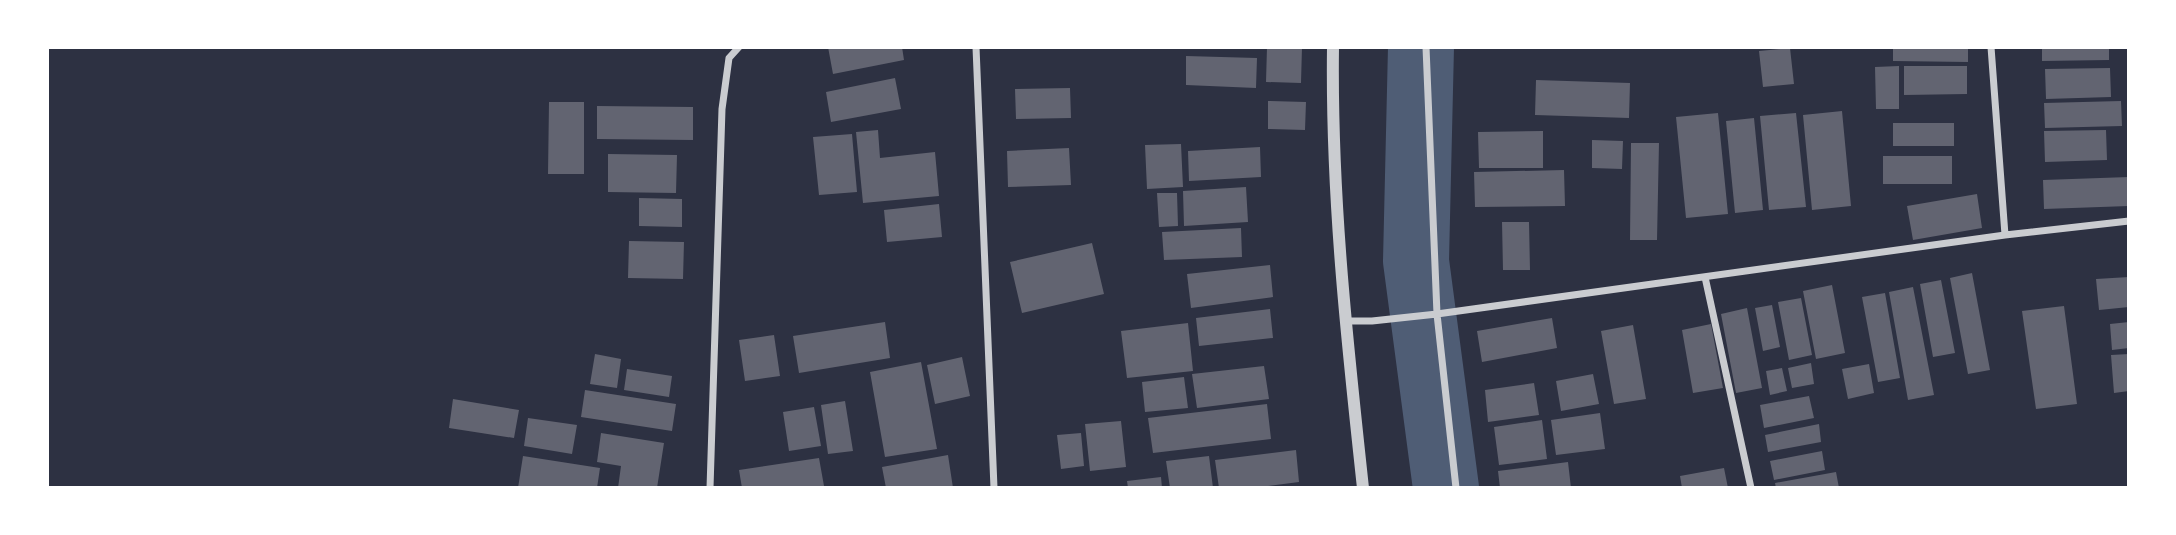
<svg xmlns="http://www.w3.org/2000/svg" width="2176" height="535" font-family="'PT Sans',sans-serif">
	<rect width="100%" height="100%" fill="#2d3142"/>
	<g fill="none" stroke-linecap="round" stroke-linejoin="round">
		<path stroke="#4f5d75" stroke-width="66" d="M1421,47L1416,261L1446,488"/>
	</g>
	<path fill="#626471" d="M828,47H902L904,60L833,74Z
		M1267,47H1302L1301,83L1266,82Z
		M1893,47H1968V62L1893,61Z
		M2042,47H2109V60L2042,61Z
		M1790,48L1794,84L1763,87L1759,51Z
		M1186,56L1257,58L1256,88L1186,85Z
		M1899,66V109H1876L1875,67Z
		M1904,66H1967V94L1904,95Z
		M2110,68L2111,97L2046,99L2045,69Z
		M895,78L901,109L831,122L826,92Z
		M1536,80L1630,83L1629,118L1535,115Z
		M1070,88L1071,118L1016,119L1015,89Z
		M1268,101L1306,102L1305,130L1268,129Z
		M2121,101L2122,126L2045,128L2044,103Z
		M549,102H584V174H548Z
		M597,106L693,107V140L597,139Z
		M1842,111L1851,206L1812,210L1803,115Z
		M1718,113L1728,214L1686,218L1676,117Z
		M1796,113L1806,207L1769,210L1760,116Z
		M1754,118L1763,210L1735,213L1726,121Z
		M1893,123H1954V146H1893Z
		M878,130L880,158L935,152L939,196L863,203L856,132Z
		M2106,130L2107,160L2045,162L2044,131Z
		M1543,131V168H1479L1478,132Z
		M852,134L857,192L819,195L813,137Z
		M1592,140L1623,141L1622,169L1592,168Z
		M1631,143H1659L1657,240H1630Z
		M1181,144L1183,187L1147,189L1145,145Z
		M1260,147L1261,177L1189,181L1188,151Z
		M1069,148L1071,185L1008,187L1007,151Z
		M608,154L677,155L676,193L608,192Z
		M1883,156H1952V184H1883Z
		M1564,170L1565,206L1475,207L1474,172Z
		M2129,177V206L2044,209L2043,180Z
		M1246,187L1248,222L1184,226L1183,191Z
		M1157,193H1177L1178,226L1159,227Z
		M1977,194L1982,228L1913,240L1907,206Z
		M639,198L682,199V227L639,226Z
		M939,204L942,237L887,242L884,210Z
		M1502,222H1529L1530,270H1503Z
		M1241,228L1242,257L1164,260L1162,232Z
		M629,241L684,242L683,279L628,278Z
		M1092,243L1104,294L1022,313L1010,262Z
		M1270,265L1273,297L1191,308L1187,274Z
		M1972,273L1990,370L1968,374L1950,278Z
		M2129,277V307L2099,310L2096,279Z
		M1941,280L1955,353L1933,357L1920,284Z
		M1832,285L1845,353L1816,359L1803,291Z
		M1913,287L1934,395L1908,400L1889,292Z
		M1885,293L1900,378L1878,382L1862,297Z
		M1801,298L1812,355L1789,360L1778,302Z
		M1772,305L1780,347L1763,351L1755,308Z
		M2064,306L2077,404L2036,409L2022,311Z
		M1747,308L1762,388L1736,393L1721,314Z
		M1270,309L1273,338L1199,346L1196,318Z
		M1552,318L1557,348L1482,362L1477,331Z
		M885,322L890,358L799,373L793,336Z
		M2129,322V348L2112,350L2110,324Z
		M1188,323L1193,371L1127,378L1121,331Z
		M1711,324L1723,388L1693,393L1682,330Z
		M1633,325L1646,399L1614,404L1601,331Z
		M774,335L780,376L745,381L739,340Z
		M595,354L621,359L617,388L590,384Z
		M2129,354V391L2114,393L2111,355Z
		M962,357L970,396L935,404L927,365Z
		M921,362L937,449L885,457L870,372Z
		M1811,363L1814,384L1792,388L1788,368Z
		M1869,364L1874,393L1848,399L1842,369Z
		M1264,366L1269,399L1197,408L1192,374Z
		M1782,368L1787,391L1770,395L1766,371Z
		M627,369L672,376L669,397L624,390Z
		M1593,374L1599,404L1561,411L1556,381Z
		M1184,377L1188,408L1145,412L1142,382Z
		M1534,383L1539,415L1488,422L1485,390Z
		M585,390L676,404L672,431L581,417Z
		M1809,396L1814,418L1764,428L1760,405Z
		M453,399L519,410L514,438L449,428Z
		M845,401L853,451L828,454L821,405Z
		M1267,404L1271,439L1153,453L1148,418Z
		M814,407L821,446L789,451L783,412Z
		M1600,413L1605,449L1556,455L1551,420Z
		M528,418L577,425L572,454L524,446Z
		M1542,420L1547,459L1499,465L1494,427Z
		M1121,421L1126,467L1090,471L1085,424Z
		M1819,424L1821,442L1768,452L1765,435Z
		M601,433L664,443L657,488H618L621,466L597,462Z
		M1081,433L1084,466L1061,469L1057,435Z
		M1296,450L1299,482L1253,488H1219L1215,460Z
		M1822,451L1825,470L1774,480L1770,461Z
		M948,455L953,488H886L882,467Z
		M523,456L600,468L597,488H518Z
		M1209,456L1213,488H1170L1166,461Z
		M819,458L824,486L742,488L739,470Z
		M1568,462L1571,488H1500L1498,471Z
		M1724,468L1728,488H1682L1680,476Z
		M1836,472L1839,488H1776L1775,483Z
		M1161,477L1162,488H1128L1127,481Z"/>
	<g fill="none" stroke-linecap="round" stroke-linejoin="round">
		<path stroke="#caccd0" stroke-width="7" d="M976,47L994,488
			M1426,47L1437,314L1456,488
			M1991,47L2005,235
			M1705,277L1751,488
			M1345,321H1372L1437,314L2005,235L2129,221
			M710,488L722,109L729,58L739,47"/>
		<path stroke="#caccd0" stroke-width="12" d="M1333,47C1331,195 1347,341 1363,488"/>
	</g>
	<rect width="2176" height="535" fill="none" stroke="#ffffff" stroke-width="98"/>
</svg>
